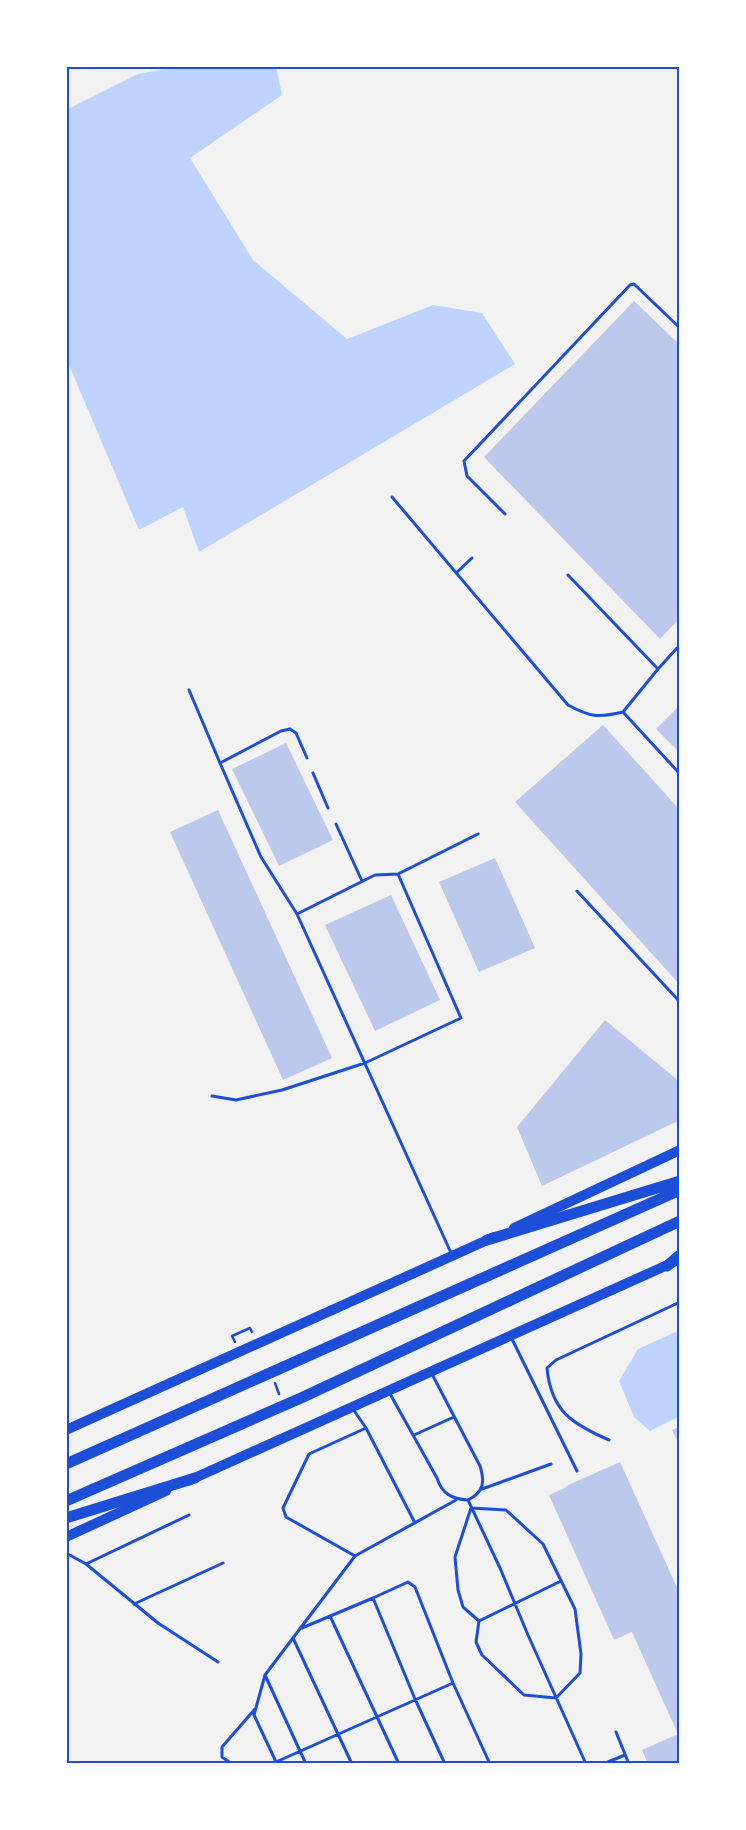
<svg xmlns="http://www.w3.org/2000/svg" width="746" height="1830" font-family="Cabin,sans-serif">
	<rect width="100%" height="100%" fill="#f2f2f2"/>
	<path fill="#bfd3fe" d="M182,66H276L282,95L190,158L253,260L347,339L433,305L482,313L515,364L199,552L183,507L139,530L66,358V110L138,74Z
		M680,1330V1416L650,1431L634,1417L619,1381L638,1349Z"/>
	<path fill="#bdc9ec" d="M634,301L680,345V618L660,639L484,457Z
		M680,705V753L656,729Z
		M603,725L680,810V985L515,802Z
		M286,743L333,840L279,866L232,769Z
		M218,810L332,1058L283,1080L170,832Z
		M495,858L535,948L479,972L439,882Z
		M391,895L440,1000L375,1031L325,925Z
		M605,1020L680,1082V1120L542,1186L517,1127Z
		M680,1426V1447L672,1430Z
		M620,1462L680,1594V1764H648L642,1750L678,1734L632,1632L614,1640L549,1495L567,1487L566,1486Z"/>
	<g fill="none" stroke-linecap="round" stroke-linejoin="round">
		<path stroke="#1d4ed8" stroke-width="2.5" d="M235,1342L232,1336L250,1328L252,1332
			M275,1383L279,1394"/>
		<path stroke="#1d4ed8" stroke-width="3" d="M392,497L568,705C590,717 598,718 623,712
			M505,514L467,476L464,461L630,285L634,284L680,328
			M456,573L472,558
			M568,575L658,669L623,712L680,774
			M658,669L677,648
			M189,690L220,763L281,731L290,729L296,733L307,758
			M220,763L261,857L297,914L452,1255
			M313,773L328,808
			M336,824L362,881
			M398,874L478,834
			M577,891L680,1002
			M212,1096L236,1100L282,1090L365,1063L461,1018L398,874L375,875L297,914
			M511,1337L577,1471
			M389,1392L437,1478C442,1494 452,1499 468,1500C484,1492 485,1482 480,1466L432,1374
			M353,1409L366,1428L415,1523
			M414,1435L454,1417
			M609,1440C572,1424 551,1411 547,1368L556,1360L680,1302
			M482,1489L551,1464
			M468,1500L500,1568L528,1635L586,1764
			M471,1508L506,1510L543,1544L575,1609L581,1654L580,1673L556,1698L524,1695L482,1655L476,1642L479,1621L463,1607L458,1590L455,1557Z
			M66,1553L86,1564L189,1515
			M355,1556L286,1517L283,1508L309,1454L366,1428
			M86,1564L158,1623L218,1662
			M373,1598L408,1582L415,1587L453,1683L490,1764
			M134,1604L223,1563
			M330,1616L399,1764
			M479,1621L561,1581
			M302,1628L373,1598L415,1699L445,1764
			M293,1638L352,1764
			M265,1675L306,1764
			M616,1732L629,1764
			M276,1762L453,1683
			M232,1764L222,1757V1747L255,1709
			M277,1764L254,1715L265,1675L355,1556L456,1500
			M603,1764L625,1755"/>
		<path stroke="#1d4ed8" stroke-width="10" d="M514,1228L680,1150
			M66,1430L494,1237
			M188,1481L674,1262
			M66,1537L166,1491"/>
		<path stroke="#1d4ed8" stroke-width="11" d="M487,1240L680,1181
			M667,1266L680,1255
			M66,1464L680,1190
			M66,1501L301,1398L680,1221
			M66,1518L195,1478"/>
	</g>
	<rect width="746" height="1830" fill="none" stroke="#ffffff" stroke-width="135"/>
	<rect x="68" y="68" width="610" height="1694" fill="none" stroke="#1d4ed8" stroke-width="2"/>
</svg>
